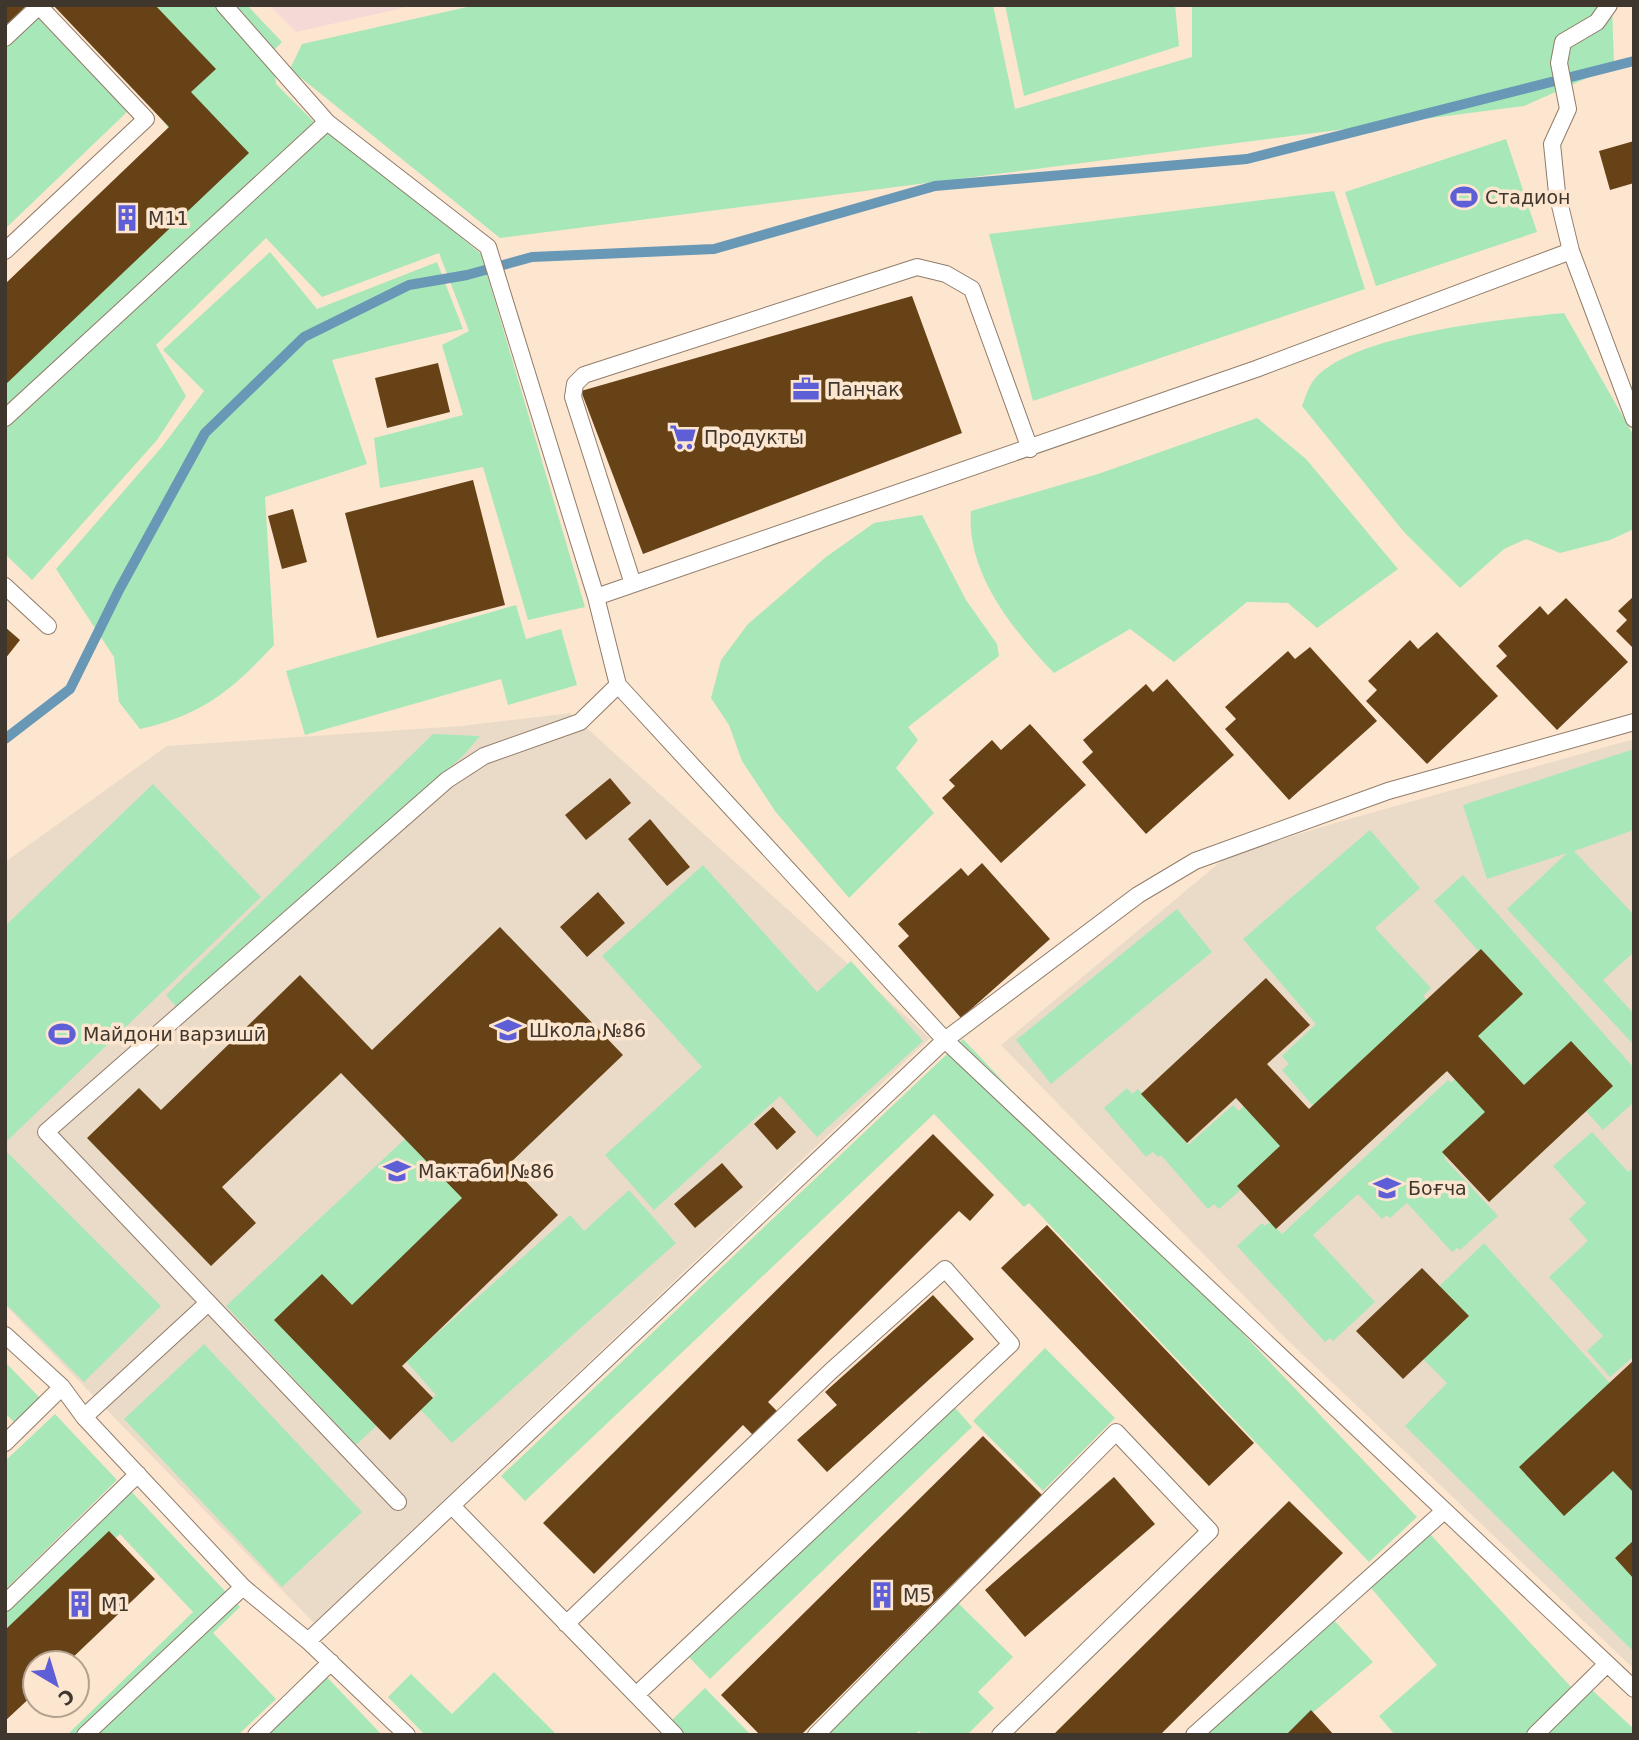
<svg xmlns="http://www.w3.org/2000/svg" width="1639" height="1740" font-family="'DejaVu Sans',sans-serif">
	<rect width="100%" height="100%" fill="#fde6d0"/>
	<path fill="#eadbc8" d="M570,713L930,1038L314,1623L5,1305V862L167,746L461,726Z
		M1634,739V1669L1278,1331L1001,1045L1226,857L1328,825Z"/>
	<path fill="#f4d9d7" d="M269,5H416L296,32Z"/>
	<path fill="#a7e7b8" d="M5,5H19L33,20L37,17L128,111L5,229Z
		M75,5H247L282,42L273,51L276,84L314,122L5,408V327L185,150Z
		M476,5H993L1015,109L1192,57V5H1612L1614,66L1524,106L500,238L290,69L302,44Z
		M1005,5H1175L1179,46L1024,96Z
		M330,129L481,254L585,607L528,620L483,467L380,488L374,438L463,415L442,345L469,331L439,253L322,297L266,238L156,345L186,396L157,440L32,580L5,554V429Z
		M1506,139L1537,232L1376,286L1345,192Z
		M1334,191L1365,289L1033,401L989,234Z
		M270,252L317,309L437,262L463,329L332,360L367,464L265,497L274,645C231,691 202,715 140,729L119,702L114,657L56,569L161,448L204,391L163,350Z
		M1564,313L1634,436V529L1610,540L1560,553L1526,539L1504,549L1460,588L1404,532L1302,406C1305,398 1308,388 1313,381C1349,334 1505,319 1564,313Z
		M1257,418L1306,459L1398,569L1317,628L1288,603L1247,602L1174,662L1130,629L1054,673C1013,630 966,573 971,511L1098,474Z
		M922,515L966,600L997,644L999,656L908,727L918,740L896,768L934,813L849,898L775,811L742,761L729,725L711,698L721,660L748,624L826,557L874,523Z
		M516,605L526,639L561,629L577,685L508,705L501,679L305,735L286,671Z
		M433,734L480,736L464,755L178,1009L166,995Z
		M1634,749V830L1574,851L1634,915V952L1603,980L1634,1014V1045L1507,909L1567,853L1487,879L1463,805Z
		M153,784L261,897L6,1142L5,926Z
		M1370,830L1420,888L1375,928L1431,988L1423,996L1432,1006L1314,1107L1282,1070L1289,1064L1282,1056L1316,1024L1243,939Z
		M703,865L817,992L851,961L923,1041L817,1137L780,1096L654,1210L605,1155L702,1067L602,956Z
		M1463,875L1634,1068V1102L1603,1130L1578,1102L1545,1130L1460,1035L1512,989L1434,901Z
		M1177,909L1212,952L1051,1084L1016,1040Z
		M963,1039L1417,1517L1369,1562L1029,1203L1024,1207L934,1114L525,1501L501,1476Z
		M1455,1079L1490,1116L1444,1158L1498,1216L1460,1250L1457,1248L1452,1252L1407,1203L1390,1218L1387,1215L1382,1219L1358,1194L1313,1235L1375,1302L1333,1341L1330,1338L1325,1342L1237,1246L1262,1223L1265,1226L1270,1222L1282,1234L1448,1080L1451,1083Z
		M1127,1088L1132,1094L1138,1089L1188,1145L1233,1105L1239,1111L1244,1106L1286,1150L1219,1209L1214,1204L1208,1209L1161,1155L1158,1157L1153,1152L1146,1157L1104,1108Z
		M423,1122L490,1193L326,1345L390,1413L356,1445L226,1306Z
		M1592,1132L1628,1172L1634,1167V1356L1610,1377L1587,1351L1603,1336L1549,1277L1588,1241L1569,1219L1586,1203L1553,1166Z
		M5,1150L161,1306L84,1382L5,1303Z
		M629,1190L676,1243L452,1443L420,1409L436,1395L406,1361L570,1215L584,1231Z
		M1484,1243L1634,1410V1652L1405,1426L1447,1383L1394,1330Z
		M204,1344L362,1512L282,1587L124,1419Z
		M1045,1348L1115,1418L1043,1491L973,1421Z
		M5,1362L42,1400L17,1425L5,1413Z
		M951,1403L972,1427L710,1679L688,1656Z
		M55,1414L117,1480L5,1590V1461Z
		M129,1489L240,1607L213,1633L276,1699L238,1735H67L193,1612L120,1534L5,1642V1604Z
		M1430,1534L1572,1688L1524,1735H1395L1379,1716L1437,1665L1371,1588Z
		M958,1603L1013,1657L978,1692L994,1708L967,1735H923L919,1731L915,1735H827Z
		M1330,1616L1373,1662L1286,1735H1198Z
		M494,1672L557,1735H425L388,1697L411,1674L452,1714Z
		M324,1674L382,1735H260Z
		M705,1688L751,1735H686L672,1720Z
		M1592,1690L1634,1729V1735H1546Z"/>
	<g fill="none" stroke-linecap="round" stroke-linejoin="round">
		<path stroke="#6898b6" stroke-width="10" d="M5,739L70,689L119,590L205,433L304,337L409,285L467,275L532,257L714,249L935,186L1247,159L1634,61"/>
	</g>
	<path fill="#674216" d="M5,5H27L5,26Z
		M53,5H155L216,69L191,92L249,153L5,385V284L169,127Z
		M1634,141V183L1610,190L1599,151Z
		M912,296L962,433L643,554L581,391Z
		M438,363L450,412L387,428L375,378Z
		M473,480L505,605L377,638L345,513Z
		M293,509L307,562L282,569L268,516Z
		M1634,596V649L1616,631L1627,620L1618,611Z
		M1566,598L1628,662L1557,730L1496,666L1507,656L1498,646L1540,606L1548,615Z
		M5,627L20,640L5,659Z
		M1437,632L1498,696L1427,764L1366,701L1377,690L1368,681L1410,640L1418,649Z
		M1310,647L1377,721L1289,800L1225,729L1236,719L1225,707L1288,651L1295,659Z
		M1167,679L1234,755L1146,834L1082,762L1093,752L1083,740L1146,684L1153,692Z
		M1030,724L1086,785L1001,863L942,798L955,786L949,780L992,740L1001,750Z
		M610,778L631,803L586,840L565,815Z
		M650,819L690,867L667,886L628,839Z
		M982,863L1050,939L961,1018L898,946L909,936L898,924L961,868L968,876Z
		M598,892L625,923L587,957L560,927Z
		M500,927L623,1055L509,1164L558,1215L402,1366L433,1398L390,1440L274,1320L322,1274L352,1305L462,1198L341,1073L222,1187L256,1223L211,1266L87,1138L139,1088L161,1110L300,975L372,1050Z
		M1481,949L1523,994L1478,1036L1524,1085L1571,1041L1613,1086L1489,1202L1442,1152L1485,1112L1447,1071L1276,1229L1237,1186L1280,1146L1236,1098L1187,1143L1141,1094L1266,978L1310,1025L1267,1064L1309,1109Z
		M773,1107L796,1132L777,1150L754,1124Z
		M933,1134L994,1195L970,1221L959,1211L768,1402L777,1411L753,1435L743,1425L594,1574L543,1523Z
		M722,1163L743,1187L695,1228L674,1204Z
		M1047,1225L1254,1443L1209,1486L1001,1268Z
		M1422,1268L1469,1316L1403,1379L1356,1331Z
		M933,1295L974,1339L827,1472L797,1440L837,1405L825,1392Z
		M1634,1360V1493L1613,1471L1564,1516L1519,1467Z
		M983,1436L1042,1495L801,1735H760L721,1695Z
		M1114,1477L1155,1524L1025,1637L985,1590Z
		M1289,1501L1343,1553L1160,1735H1053Z
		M109,1531L155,1579L67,1663H35V1693L5,1721V1630Z
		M1634,1540V1579L1615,1558Z
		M1311,1710L1334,1735H1286Z"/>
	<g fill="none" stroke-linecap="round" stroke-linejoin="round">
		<defs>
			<path id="lane" d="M224,5L327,122L488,247L596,597L618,685L945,1040L1634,1689
				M5,38L39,6L146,119L5,251
				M1571,251L1557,193L1552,144L1568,109L1559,63L1563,42L1597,22L1609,5
				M5,418L327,122
				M633,584L573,397L575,384L584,375L917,267L946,274L972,289L1030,449
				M5,586L48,626
				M596,597L1256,369L1571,251L1634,419
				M5,1335L62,1387L84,1417L243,1587L308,1641L407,1735
				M84,1417L208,1303
				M5,1443L62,1387
				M398,1502L46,1132L447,780L484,756L580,722L618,685
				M452,1506L675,1735
				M5,1603L138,1474
				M566,1624L831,1371L945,1269L1011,1344L636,1695
				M308,1641L945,1040L1138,895L1195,861L1388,791L1634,722
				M85,1735L243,1587
				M256,1735L331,1662
				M816,1735L1116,1432L1210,1531L1000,1735
				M1194,1735L1444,1511
				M1535,1735L1607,1664"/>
		</defs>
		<use href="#lane" stroke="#917c69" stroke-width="18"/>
		<use href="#lane" stroke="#fff" stroke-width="16"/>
	</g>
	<defs>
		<symbol id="stadium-bare" viewBox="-9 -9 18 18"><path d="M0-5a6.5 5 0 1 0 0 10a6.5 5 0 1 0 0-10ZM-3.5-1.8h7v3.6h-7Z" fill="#5e5ed6" stroke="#fde6d0" stroke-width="2.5" paint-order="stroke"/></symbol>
		<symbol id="building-bare" viewBox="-9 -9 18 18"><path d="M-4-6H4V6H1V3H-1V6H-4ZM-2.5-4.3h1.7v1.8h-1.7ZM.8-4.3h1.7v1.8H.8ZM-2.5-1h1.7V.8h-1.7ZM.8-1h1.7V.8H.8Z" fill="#5e5ed6" stroke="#fde6d0" stroke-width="2.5" paint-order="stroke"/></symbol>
		<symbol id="office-bare" viewBox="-9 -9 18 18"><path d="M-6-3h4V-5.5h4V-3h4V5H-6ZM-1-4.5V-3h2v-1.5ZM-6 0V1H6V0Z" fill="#5e5ed6" stroke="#fde6d0" stroke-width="2.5" paint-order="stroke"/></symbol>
		<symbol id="supermarket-bare" viewBox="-9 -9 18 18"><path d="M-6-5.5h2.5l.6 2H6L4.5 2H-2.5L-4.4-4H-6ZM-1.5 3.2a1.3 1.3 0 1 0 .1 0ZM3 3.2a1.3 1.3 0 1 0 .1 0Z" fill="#5e5ed6" stroke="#fde6d0" stroke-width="2.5" paint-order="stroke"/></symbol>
		<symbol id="school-bare" viewBox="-9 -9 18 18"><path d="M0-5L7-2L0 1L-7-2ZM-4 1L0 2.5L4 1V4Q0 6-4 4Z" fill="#5e5ed6" stroke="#fde6d0" stroke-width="2.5" paint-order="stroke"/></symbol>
	</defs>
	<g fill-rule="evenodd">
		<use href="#stadium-bare" x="1445" y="178" width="38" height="38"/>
		<use href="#building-bare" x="108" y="199" width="38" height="38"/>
		<use href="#office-bare" x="787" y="370" width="38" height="38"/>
		<use href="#supermarket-bare" x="664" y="418" width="38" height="38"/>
		<use href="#school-bare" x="489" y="1011" width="38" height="38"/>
		<use href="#stadium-bare" x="43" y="1015" width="38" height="38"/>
		<use href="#school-bare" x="378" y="1152" width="38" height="38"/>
		<use href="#school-bare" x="1368" y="1169" width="38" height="38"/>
		<use href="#building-bare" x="863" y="1576" width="38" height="38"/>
		<use href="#building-bare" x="61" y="1585" width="38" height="38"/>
	</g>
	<g text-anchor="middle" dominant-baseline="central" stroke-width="7" stroke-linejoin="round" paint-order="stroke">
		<g font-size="19" fill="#3f362d" stroke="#fde6d0" text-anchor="start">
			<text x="1485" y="197">Стадион</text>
			<text x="148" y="218">M11</text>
			<text x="827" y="389">Панчак</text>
			<text x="704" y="437">Продукты</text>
			<text x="529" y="1030">Школа №86</text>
			<text x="83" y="1034">Майдони варзишӣ</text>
			<text x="418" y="1171">Мактаби №86</text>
			<text x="1408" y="1188">Боғча</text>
			<text x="903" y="1595">М5</text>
			<text x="101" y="1604">M1</text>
		</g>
	</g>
	<rect width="1639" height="1740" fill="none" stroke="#3f362d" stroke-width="14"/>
	<g transform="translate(56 1684) rotate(142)"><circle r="33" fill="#fde6d0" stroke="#b1a08f" stroke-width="2"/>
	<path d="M0-5L12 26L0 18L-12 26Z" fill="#5e5ed6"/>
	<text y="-10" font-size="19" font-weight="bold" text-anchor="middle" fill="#3f362d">С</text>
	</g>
</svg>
